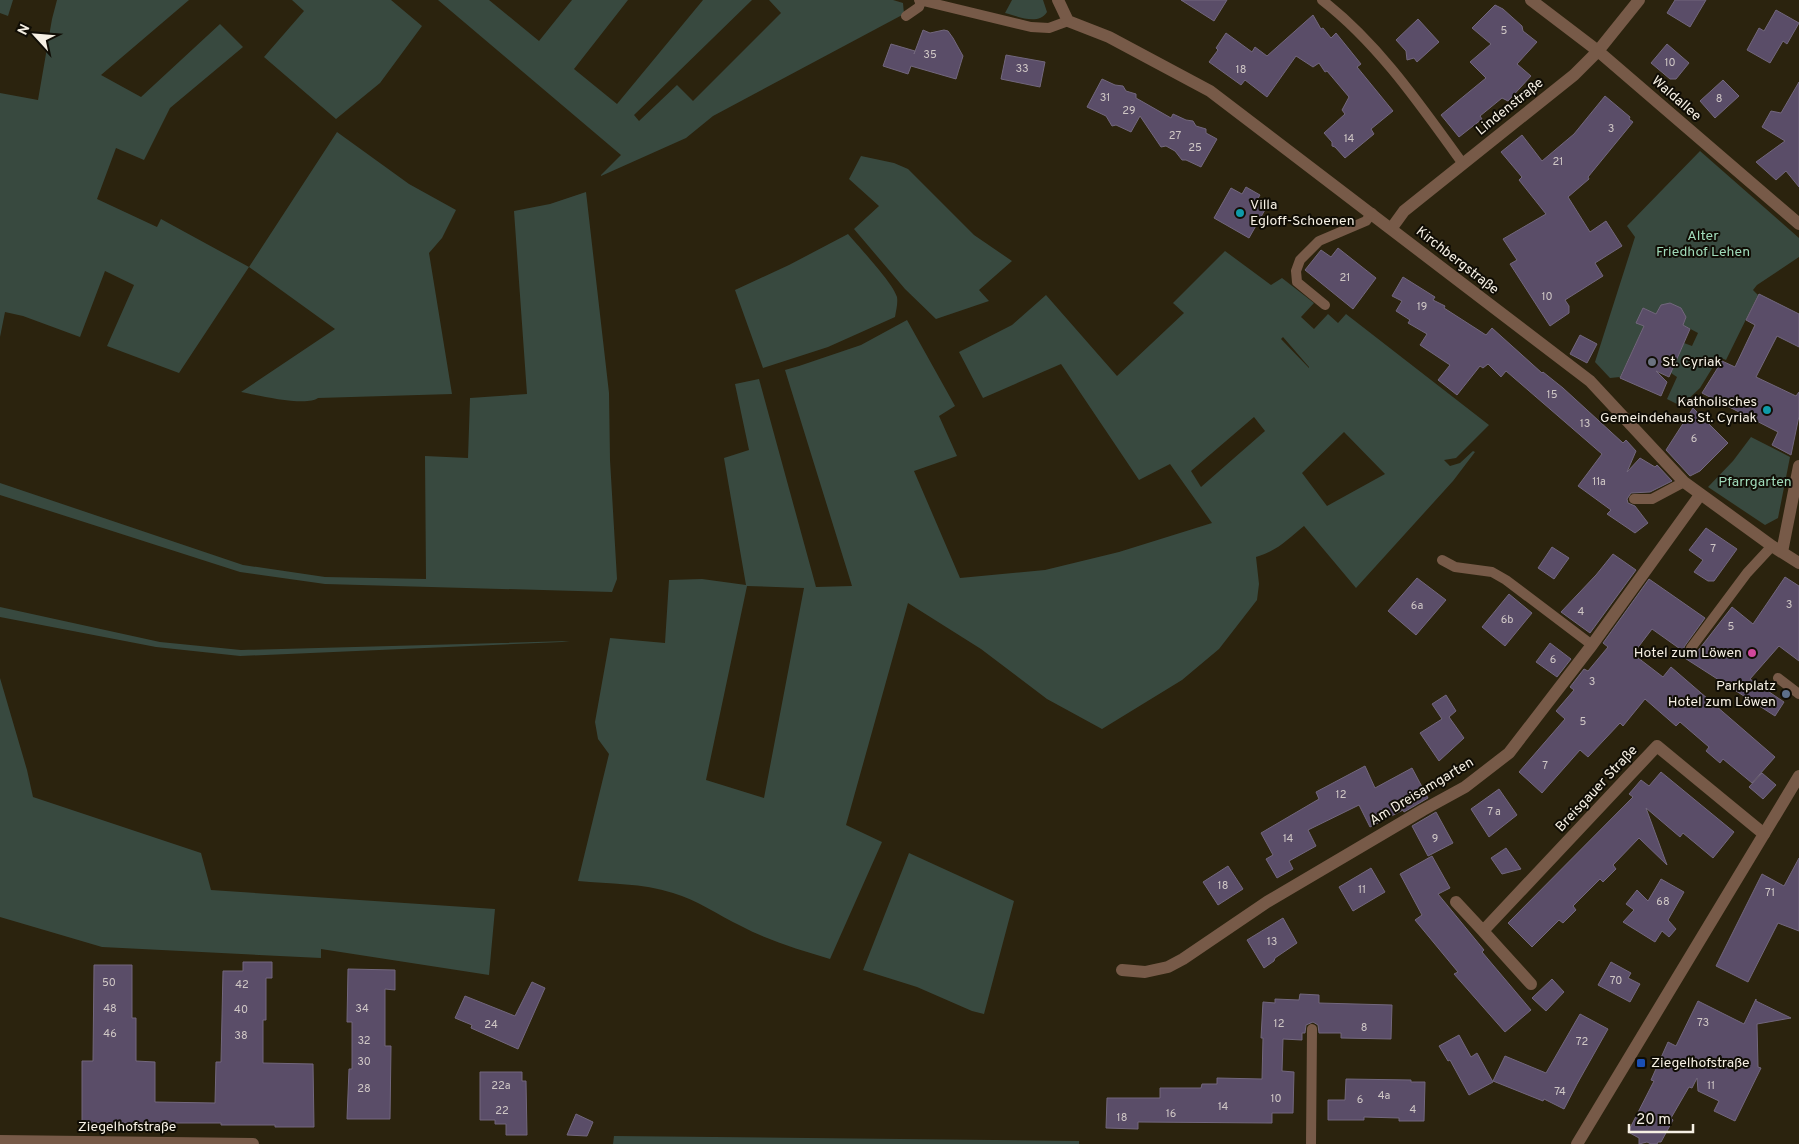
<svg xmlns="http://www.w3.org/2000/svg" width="1799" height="1144" font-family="Overpass,sans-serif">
	<rect width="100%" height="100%" fill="#2b230e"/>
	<path fill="#38493f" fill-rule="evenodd" d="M0,0H13L8,16L0,13Z
		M57,0H189L101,75L141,97L220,24L243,47L170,108L144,160L116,148L97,199L157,227L161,219L249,267L337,132L409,184L456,210L442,238L429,253L452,394L318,398C307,407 256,395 241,392L335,329L249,267L179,373L107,346L134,285L105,271L80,337L23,316L5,312L0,337V93L38,100L52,19Z
		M292,0H391L422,26L380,83L336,119L264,57L304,11Z
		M438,0H489L539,41L572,0H628L574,69L617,104L703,0H752L634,115L639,121L677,85L693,101L781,13L769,0H893L903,3L904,14L713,116L686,138L601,176V175L621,155Z
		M1012,0H1043L1047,12C1038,26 1018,16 1005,13Z
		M1700,151L1799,238V257L1757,285L1753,290L1758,295L1726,360L1719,357L1700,388L1681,406L1667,399L1677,377L1671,373L1684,343L1692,346L1698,333L1683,325L1686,317C1679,306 1674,303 1661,305L1656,314L1643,308L1637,323L1644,326L1620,377L1610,378L1595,362L1635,237L1627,226Z
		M861,156L894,163L908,169L974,235L1012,261L979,290L989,301L936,319L905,289L854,229L879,206L849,179Z
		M586,192L609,393L610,460L617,579L612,592L325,584L240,572L0,495V483L243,565L325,577L426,579L425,456L468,458L470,398L527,394L514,211L550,204Z
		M848,234C859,247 893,283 897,297C898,304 896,310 895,317L828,347L763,368L735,290L789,265Z
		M1225,251L1271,285L1282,278L1314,303L1301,317L1314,329L1328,314L1338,323L1346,314L1489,425L1456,458L1444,460L1450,466L1460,463L1473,451L1475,452L1453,481L1356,588L1304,526C1287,540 1277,551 1256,557L1259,584L1257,600L1219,649L1182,680L1102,729L1047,699L981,649L908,603L846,825L882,842L830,959C800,950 769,941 741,926C718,915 697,900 673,893C642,883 610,884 578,881L609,754L598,739L595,722L610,638L665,643L669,580L702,579L746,585L724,458L749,450L735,384L759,379L816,587L852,586L785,370L799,366L861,345L907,320L955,406L939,416L957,456L914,471L960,578L1045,570L1119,552L1212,523L1170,464L1139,480L1061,364L983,398L959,352L1012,325L1046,295L1117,376L1184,313L1173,303ZM1283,337L1309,367V368L1281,339ZM1254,417L1265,431L1201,487L1191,471ZM1344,432L1385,474L1327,506L1302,473ZM747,586L804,588L764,798L706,780Z
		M1751,437L1790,457L1778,518L1765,525L1708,487L1733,461Z
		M0,607L160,642L241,650L570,641L562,642L240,656L156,647L0,617Z
		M0,678L27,770L33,797L201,853L211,890L495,909L489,975L321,949V958L102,947L0,917Z
		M909,853L1014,901L984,1014L972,1011L917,987L863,970Z
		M614,1136L1079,1141V1144H613Z"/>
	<path fill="#5a4d68" stroke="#72677d" d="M1181,0H1227L1214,21Z
		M1675,0H1706L1690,27L1667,13Z
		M1495,5L1503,9L1522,26L1523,31L1537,42L1517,64L1531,76L1508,101L1502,98L1480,116L1482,119L1459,137L1441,115L1486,78L1470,62L1491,44L1472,28Z
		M1776,10L1799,23L1787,44L1783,41L1770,63L1747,50L1759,28L1764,31Z
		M1313,15L1321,29L1323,28L1331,38L1336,33L1361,64L1357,67L1393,111L1371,129L1374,134L1345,158L1335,147L1332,146V142L1324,133L1345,114L1342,110L1349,97L1327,71L1325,72L1319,63L1313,67L1296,56L1267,97L1245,80L1241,85L1209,62L1218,50L1216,48L1226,33L1252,52L1255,47L1267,56Z
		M1418,19L1439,42L1417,62L1414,58L1407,60L1406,51L1396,40Z
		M923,30L930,33L944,30L948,31L953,38L963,56L956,79L911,66L908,74L883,66L891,44L915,51L914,54Z
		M1667,44L1689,63L1676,79H1670L1651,63Z
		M1006,55L1045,62L1040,87L1001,79Z
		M1102,79L1115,85L1123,86L1126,91L1136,94V98L1171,118L1173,114L1186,120L1193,121L1196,126L1206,129V133L1217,139L1201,167L1186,160H1182L1175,151L1166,146L1161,147L1140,116L1131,132L1116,125L1112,126L1106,116L1087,107Z
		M1723,80L1739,96L1715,118L1700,101Z
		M1799,82V187L1786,171L1776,180L1756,162L1785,141L1762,127L1771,111L1781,113Z
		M1605,96L1630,117L1629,119L1633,122L1588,177L1589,179L1568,197L1590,232L1606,221L1622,246L1595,263L1603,276L1565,300L1569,306V313L1550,326L1510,264L1517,260L1503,239L1546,214L1519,180L1522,177L1501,152L1522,135L1542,161L1574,134Z
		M1246,187L1260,195L1256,202L1266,208L1249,238L1214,218L1231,188L1242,194Z
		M1338,248L1376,278L1353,309L1305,270L1321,250L1331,257Z
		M1403,277L1435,297L1433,300L1445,306L1444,308L1486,335L1492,328L1542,373L1543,372L1563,388L1623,443L1626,440L1636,451L1627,472L1640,458L1655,467L1657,465L1672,481L1650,492L1631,493L1627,499L1628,503L1635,506L1648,523L1635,533L1607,514L1611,510L1578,486L1602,454L1506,371L1501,377L1488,364L1483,368L1480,366L1457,395L1438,380L1450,365L1420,345L1427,334L1408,323L1410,320L1396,311L1402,301L1392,296Z
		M1759,294L1799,314V347L1777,336L1756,377L1796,396L1799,392V416L1791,455L1772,445L1778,432L1702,393L1722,361L1735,367L1755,325L1746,320Z
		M1670,303L1681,308L1686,317L1683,325L1690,329L1669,377L1656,371L1667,382L1661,396L1620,378L1644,326L1636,323L1643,308L1656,314L1661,305Z
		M1580,335L1597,344L1587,363L1570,354Z
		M1693,408L1728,443L1700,471L1690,476L1666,450Z
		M1706,528L1737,549L1714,581H1708L1694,572L1703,560L1689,550Z
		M1552,547L1569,558L1554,579L1538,568Z
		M1613,554L1636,570L1590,633L1561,612L1596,575Z
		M1785,577L1799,586V661L1779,646L1750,679L1784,702L1775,716L1680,655L1683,651L1652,629L1633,654L1663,677L1671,667L1775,757L1752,783L1723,759L1720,763L1706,751L1709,747L1680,722L1676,726L1645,699L1623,726L1620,723L1588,757L1580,750L1542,793L1519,772L1565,719L1556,711L1574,690L1570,687L1584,669L1588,671L1608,647L1603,643L1649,579L1705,618L1684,647L1685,651L1691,655L1697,652L1732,607L1753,624Z
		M1417,578L1446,600L1416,635L1388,611Z
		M1509,594L1532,613L1505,646L1482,627Z
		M1550,643L1571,659L1557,677L1536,662Z
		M1446,695L1456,711L1449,717L1464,738L1439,761L1420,733L1442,719L1432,704Z
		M1365,766L1375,788L1412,768L1428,798L1404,812L1403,810L1370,827L1359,805L1308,830L1316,846L1289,861L1293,869L1277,878L1266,859L1273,855L1261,833L1319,799L1316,792Z
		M1661,772L1734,832L1713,858L1683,833L1680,837L1646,808L1667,865L1639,838L1613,865L1616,869L1603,882L1600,879L1573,906L1576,910L1563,923L1559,920L1532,947L1508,923L1633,797L1629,794L1641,780L1649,786Z
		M1762,773L1776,785L1763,799L1749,787Z
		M1499,789L1517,815L1489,837L1471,809Z
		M1436,812L1453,843L1428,856L1412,826Z
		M1506,848L1521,869L1502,874L1491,858Z
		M1432,856L1450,888L1438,894L1484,950L1482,952L1531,1010L1505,1032L1454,974L1458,972L1415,920L1422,915L1400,874Z
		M1799,858V931L1778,923L1748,982L1716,966L1762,874L1784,886Z
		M1228,866L1243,889L1218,905L1203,882Z
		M1371,868L1385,892L1353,911L1339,887Z
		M1661,879L1684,892L1668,920L1676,929L1669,937L1662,931L1655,942L1623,922L1634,910L1626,904L1637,890L1648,901Z
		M1283,918L1297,943L1275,958L1274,961L1264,968L1247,940Z
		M243,962H272V978H266V1020H263V1063L313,1064L314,1127H275V1125H221V1123H82V1061H93L94,965H132V1018H136V1061L155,1062V1102L215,1103L216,1062H221L223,971H243Z
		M1611,962L1631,973L1628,978L1640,984L1630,1002L1598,985Z
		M348,969L395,970V990L385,989V1046H391L390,1119H347L349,1069H352V1022H347Z
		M1552,979L1564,992L1546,1011L1532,998Z
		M532,982L545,988L518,1049L471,1028L472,1025L455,1018L465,996L515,1016Z
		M1300,994L1319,995V1003L1392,1005L1391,1039L1341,1038V1033H1319L1318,1025L1313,1022L1306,1025L1305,1033H1302V1040L1283,1039L1282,1071L1294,1072L1293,1113H1272V1123L1138,1122V1129L1106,1128L1107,1098H1160V1088H1201L1202,1084H1217V1078L1262,1079L1263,1038H1261L1263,1002L1275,1003V999L1299,1000Z
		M1756,999V1001L1791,1018L1757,1024L1758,1067L1761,1068L1735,1121L1714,1111L1719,1101L1698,1091L1697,1078L1692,1088L1689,1087L1671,1118L1673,1120L1661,1142H1658L1657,1144H1651L1647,1142L1639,1144V1138L1628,1132L1654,1081L1651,1080L1668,1042L1676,1046L1698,1001L1744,1024Z
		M1580,1014L1608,1029L1577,1084L1564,1109L1544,1099L1543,1101L1493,1081L1505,1056L1546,1073Z
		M1459,1035L1471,1057L1477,1053L1493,1082L1469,1095L1450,1060L1448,1061L1439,1046Z
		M480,1072H522V1081H526L527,1135H506V1124H495V1120H480Z
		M1346,1079L1411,1080V1082H1425L1424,1121H1399V1118L1364,1117V1120H1328V1100H1345Z
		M576,1114L593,1122L587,1136L567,1135Z"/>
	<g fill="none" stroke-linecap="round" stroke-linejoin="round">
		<path stroke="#775a48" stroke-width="10" d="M919,0L1031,27L1049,28L1068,21
			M1322,0C1379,44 1421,106 1463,164
			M906,16L919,7L921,1
			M1325,305L1297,282L1296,271L1300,260L1319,241L1366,221L1372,213
			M1634,499H1652L1684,482
			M1442,560L1455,567L1492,572L1506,580L1592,645
			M1691,648L1747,573L1772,546
			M1778,678L1799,694
			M1311,1144L1312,1029"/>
		<path stroke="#775a48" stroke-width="12" d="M1058,0L1068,21L1109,37L1210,91L1590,381L1684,482L1772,546L1799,563
			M1531,0L1598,51L1799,224
			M1391,229L1404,211L1574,75L1598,51L1639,0
			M1782,552L1799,466
			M1456,902L1483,931
			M1122,970L1145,972L1168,967L1183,959L1267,902L1423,810L1465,787L1509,753L1592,645L1700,495
			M1531,984L1483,931L1657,746L1764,834
			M0,1141L253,1144"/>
		<path stroke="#775a48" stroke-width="12" d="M1577,1144L1799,776"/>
	</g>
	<g fill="#0f9aa8" stroke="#100d05" stroke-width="2">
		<circle cx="1240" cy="213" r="5"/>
		<circle cx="1767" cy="410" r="5"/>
	</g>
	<circle fill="#6b7280" stroke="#100d05" stroke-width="2" cx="1652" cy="362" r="5"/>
	<circle fill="#d1479c" stroke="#100d05" stroke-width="2" cx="1752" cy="653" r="5"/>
	<circle fill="#5c6f8a" stroke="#100d05" stroke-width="2" cx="1786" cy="694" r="5"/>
	<rect fill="#1a4fb4" stroke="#100d05" stroke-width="2" x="1636" y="1058" width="10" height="10" rx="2.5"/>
	<g text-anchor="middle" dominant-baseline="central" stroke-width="4" stroke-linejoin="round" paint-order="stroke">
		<g font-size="11" fill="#cfc7c5">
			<text x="1504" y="31">5</text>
			<text x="930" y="55">35</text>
			<text x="1670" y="63">10</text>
			<text x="1022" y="69">33</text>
			<text x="1241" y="70">18</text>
			<text x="1105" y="98">31</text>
			<text x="1719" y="99">8</text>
			<text x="1129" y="111">29</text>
			<text x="1611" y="129">3</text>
			<text x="1175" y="136">27</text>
			<text x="1349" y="139">14</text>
			<text x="1195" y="148">25</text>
			<text x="1558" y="162">21</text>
			<text x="1345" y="278">21</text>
			<text x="1547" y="297">10</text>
			<text x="1422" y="307">19</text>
			<text x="1552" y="395">15</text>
			<text x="1585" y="424">13</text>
			<text x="1694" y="439">6</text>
			<text x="1599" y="482">11a</text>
			<text x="1713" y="549">7</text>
			<text x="1789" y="605">3</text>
			<text x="1417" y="606">6a</text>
			<text x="1581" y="612">4</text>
			<text x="1507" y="620">6b</text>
			<text x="1731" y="627">5</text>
			<text x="1553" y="660">6</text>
			<text x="1592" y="682">3</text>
			<text x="1583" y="722">5</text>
			<text x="1545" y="766">7</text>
			<text x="1341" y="795">12</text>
			<text x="1494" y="812">7 a</text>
			<text x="1288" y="839">14</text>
			<text x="1435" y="839">9</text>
			<text x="1223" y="886">18</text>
			<text x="1362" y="890">11</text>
			<text x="1770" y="893">71</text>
			<text x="1663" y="902">68</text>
			<text x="1272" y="942">13</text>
			<text x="1616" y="981">70</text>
			<text x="109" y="983">50</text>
			<text x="242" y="985">42</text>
			<text x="110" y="1009">48</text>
			<text x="362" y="1009">34</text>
			<text x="241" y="1010">40</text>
			<text x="1703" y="1023">73</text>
			<text x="1279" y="1024">12</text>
			<text x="491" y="1025">24</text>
			<text x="1364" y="1028">8</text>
			<text x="110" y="1034">46</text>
			<text x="241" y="1036">38</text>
			<text x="364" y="1041">32</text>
			<text x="1582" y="1042">72</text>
			<text x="364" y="1062">30</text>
			<text x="501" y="1086">22a</text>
			<text x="1711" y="1086">11</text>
			<text x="364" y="1089">28</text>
			<text x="1560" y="1092">74</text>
			<text x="1384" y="1096">4a</text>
			<text x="1276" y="1099">10</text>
			<text x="1360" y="1100">6</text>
			<text x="1223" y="1107">14</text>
			<text x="1413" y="1110">4</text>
			<text x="502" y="1111">22</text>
			<text x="1171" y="1114">16</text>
			<text x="1122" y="1118">18</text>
		</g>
		<g font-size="14" fill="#f6f0e4" stroke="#100d05">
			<text transform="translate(1676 99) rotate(41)">Waldallee</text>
			<text transform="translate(1510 107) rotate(-39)">Lindenstraße</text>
			<text transform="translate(1457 261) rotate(38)">Kirchbergstraße</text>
			<text transform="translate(1597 789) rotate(-47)">Breisgauer Straße</text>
			<text transform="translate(1422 792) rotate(-31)">Am Dreisamgarten</text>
			<text x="127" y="1127">Ziegelhofstraße</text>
		</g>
		<g font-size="14" fill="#f6f0e4" stroke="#100d05" text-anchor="start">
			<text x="1250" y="205">Villa<tspan x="1250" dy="16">Egloff-Schoenen</tspan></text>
			<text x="1662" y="362">St. Cyriak</text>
			<text x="1757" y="402" text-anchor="end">Katholisches<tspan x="1757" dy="16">Gemeindehaus St. Cyriak</tspan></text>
			<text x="1742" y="653" text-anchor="end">Hotel zum Löwen</text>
			<text x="1776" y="686" text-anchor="end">Parkplatz<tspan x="1776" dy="16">Hotel zum Löwen</tspan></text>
			<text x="1651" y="1063">Ziegelhofstraße</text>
		</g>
		<g font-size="14" fill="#9fdab9" stroke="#100d05">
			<text x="1703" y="236">Alter<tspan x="1703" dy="16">Friedhof Lehen</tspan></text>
			<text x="1755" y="482">Pfarrgarten</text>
		</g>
	</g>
	<g transform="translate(35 35) rotate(296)" stroke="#100d05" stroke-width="4" paint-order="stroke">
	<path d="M0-4L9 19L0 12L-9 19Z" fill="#f6f0e4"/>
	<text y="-8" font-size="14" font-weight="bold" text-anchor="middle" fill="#f6f0e4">N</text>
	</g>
	<path d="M1629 1124v8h64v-8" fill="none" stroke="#f6f0e4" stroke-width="2.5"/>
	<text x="1636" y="1124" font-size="15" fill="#f6f0e4" stroke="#100d05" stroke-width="4" paint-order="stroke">20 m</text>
</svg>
